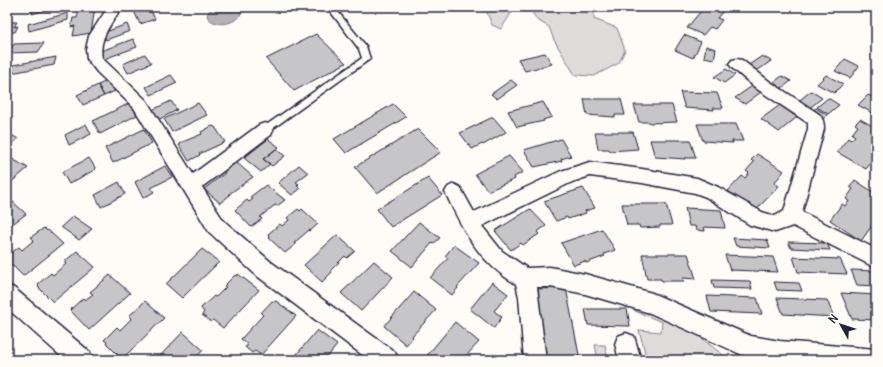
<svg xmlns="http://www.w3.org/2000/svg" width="883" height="367" font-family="Delius,sans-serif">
	<rect width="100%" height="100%" fill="#fdfcf7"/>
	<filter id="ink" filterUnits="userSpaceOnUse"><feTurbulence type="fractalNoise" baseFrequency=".025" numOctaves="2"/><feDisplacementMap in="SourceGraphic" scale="8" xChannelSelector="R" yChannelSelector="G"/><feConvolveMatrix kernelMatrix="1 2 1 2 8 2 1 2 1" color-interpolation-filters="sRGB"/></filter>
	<g filter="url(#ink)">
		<path fill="#dddcdb" stroke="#807f8b" d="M485,7H515L501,29L492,25Z
			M529,7H594V19L617,28L625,50L619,63L594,76L575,75L554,40L549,27L537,20Z
			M634,305L696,334L723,355L725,360H647L639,330L661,332L662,322L635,311Z
			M595,345H605L608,360H598Z"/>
		<path fill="#b2b2b7" stroke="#787885" d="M212,7H241C246,22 215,31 207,16L208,13Z"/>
		<path fill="#c6c6c8" stroke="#22223b" d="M32,7H57L32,14Z
			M88,7H95L91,33L73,36L75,26L71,27L73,18H77L79,8Z
			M132,7H149L155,19L140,24Z
			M704,7H717L724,10L717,18L722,20L715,29L710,27L703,35L687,28Z
			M68,13V20L29,31L28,24Z
			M7,22H17L14,27L18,26L15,32H7Z
			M127,24L130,31L106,40L103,33Z
			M316,34L346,63L294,91L266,59Z
			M684,35L701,42L693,58L675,50Z
			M133,39L137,47L104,59L101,51Z
			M44,43L38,52L8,53L14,44Z
			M706,46L716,49L714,59L704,57Z
			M545,53L552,64L525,71L518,59Z
			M145,54L151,63L128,73L123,64Z
			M762,56L771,61L754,73L746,67Z
			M56,57L54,65L11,73L13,65Z
			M845,59L859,66L850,78L835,71Z
			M726,69L735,75L724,83L714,77Z
			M171,75L177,83L151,95L146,87Z
			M826,75L843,84L834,93L817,84Z
			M782,76L791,81L778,91L770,85Z
			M109,80L115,91L104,96L98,85Z
			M511,80L517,85L497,99L491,94Z
			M98,85L104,96L83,105L77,95Z
			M752,86L761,92L745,104L735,98Z
			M811,91L822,98L807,110L796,103Z
			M680,92L717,93L723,108H713L714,110L685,108Z
			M868,95L876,99V115L858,105Z
			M828,98L839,105L828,114L817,107Z
			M584,99H621L625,115H615V117L587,115Z
			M171,101L177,110L154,122L148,112Z
			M543,102L552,117L543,120L544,121L517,127L508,111Z
			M130,103L137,115L100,134L93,121Z
			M198,103L207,115L172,132L164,119Z
			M393,104L406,117L346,153L334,139Z
			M634,105H672L677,122L650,123V122H639Z
			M780,105L797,117L779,132L761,119Z
			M816,108L827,115L822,120L810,112Z
			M493,117L506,132L483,145L482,144L472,149L460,133Z
			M860,119L876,128V156L866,169L837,152L848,138L851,140L855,136L852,134L858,126L855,124Z
			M86,124L91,134L69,145L65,135Z
			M697,124H736L743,141H732L733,143L703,141Z
			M212,126L215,127L225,142L199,154L200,155L189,161L179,145L181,144L180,143L202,134L201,132Z
			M144,129L152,143L113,163L105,148Z
			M418,129L441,152L377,193L355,167Z
			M7,132L18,139L7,148Z
			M595,132H633L638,149L610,151L609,149H598Z
			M268,139L279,147L263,159L270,164L261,172L244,158Z
			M561,139L571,156L561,159L562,161L534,167L524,150Z
			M650,140H690L696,158H685L686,159L655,157Z
			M276,149L285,156L272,166L263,159Z
			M757,154L784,171L774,183L779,186L756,210L728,191L742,176L745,178L749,173L746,171L754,162L751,160Z
			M7,156L28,168L9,184L7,182Z
			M509,156L523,172L514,177L515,179L488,191L475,174Z
			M89,158L96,169L69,184L62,172Z
			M236,162L253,177L229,194L230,195L220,203L204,189L225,173L223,171Z
			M299,165L308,173L296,182L299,184L297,186L300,189L292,195L278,183Z
			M165,166L172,177L151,188L154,192L143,198L135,182Z
			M428,178L442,195L391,227L377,209Z
			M855,180L876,194V220L861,241L830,220L842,204L845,206L849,201L846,199L853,189L850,187Z
			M119,182L125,194L101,207L95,195Z
			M266,185L285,200L277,206L275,205L260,217L262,219L251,227L235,210L247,200L249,202L253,199L250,197Z
			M583,188L595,208L585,211L586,213L568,219L567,217L556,221L544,201Z
			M7,201L10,203L12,201L26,214L7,228Z
			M622,204H666L672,225H660V227L640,228L639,225H627Z
			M685,208L721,210L725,228L704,227L705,231L696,230L695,226H689Z
			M298,209L300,211L302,209L318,224L310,231L309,230L294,243L296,244L285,253L269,238L270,236L268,234L280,224L282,226L289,220L287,218Z
			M530,209L546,226L537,232L539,234L523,245L521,243L511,250L495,231Z
			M73,216L92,229L79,240L61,227Z
			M419,222L440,238L433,244L432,243L412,267L392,251Z
			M44,228L47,231L48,230L63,244L23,276L8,261L7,256L19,247L22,250L34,240L31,237Z
			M602,229L615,250L604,254L605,256L586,263L585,261L574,265L561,243Z
			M337,235L355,251L347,258L345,256L331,270L332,272L322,282L304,265Z
			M733,238L767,240L770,248L736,246Z
			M788,242L827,243L830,250L791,248Z
			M454,245L479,263L457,287L458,288L452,295L430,278L448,258L445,256Z
			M202,249L219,262L182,298L166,284Z
			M77,251L95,267L53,302L38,287L39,286L38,284L51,273L53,275L66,264L64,262Z
			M642,254H688L696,279L683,278L684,281H662L661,279H647Z
			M725,255L773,257L778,272L730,270Z
			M793,257L840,259L847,274L798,272Z
			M374,261L393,277L361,311L341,293Z
			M851,270L876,271V286L857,285Z
			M238,274L259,290L223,328L213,320L211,322L202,315L204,312L201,308L214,296L216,297L226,287L224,286L235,275L237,276Z
			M110,275L130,293L89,330L70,310L83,298L85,300L93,294L90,292Z
			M712,280L750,281L752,289L714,288Z
			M492,282L508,294L494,311L502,317L494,328L470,309Z
			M774,282L799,283L802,291L777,290Z
			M566,288L580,360H547L536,289Z
			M414,292L436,310L412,336L413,337L406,345L384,326Z
			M841,293L876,295V320L852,319Z
			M707,296L757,298L762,314L711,312Z
			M777,298L827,300L834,317L783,314Z
			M145,301L164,318L122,359L106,343L107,342L104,340L117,327L120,330L132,318L129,316Z
			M272,301L274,302L276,301L296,316L261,355L255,351L252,353L245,347L248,345L241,339L263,315L261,313Z
			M585,309H627L630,326L588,325Z
			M455,322L479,342L462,360H427L425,358Z
			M317,330L337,345L325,360H292Z
			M183,332L203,350L194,360H152L156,357L157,359Z"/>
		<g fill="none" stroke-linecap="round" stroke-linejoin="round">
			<defs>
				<path id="lane" d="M327,7H334L366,46L370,59L268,132H262L261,130L262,128L362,58L359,49Z"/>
				<path id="street" d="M108,7H122C112,23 98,38 102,58L146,100L193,174L259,125L265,123L271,125L273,130L271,135L202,187L223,220L271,262L395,352L398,360H369L257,276L209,232L134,108L97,72L87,59L86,49L89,36Z
					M737,59L742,60L769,81L819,114C823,119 824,122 824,129L802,212L876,249V268L793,226L775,232L750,225L706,197L695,193L642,183L590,176L572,182L482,226L502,251L527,268L550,267L585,274L652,293L751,336L780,341L876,349V360H762L749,358L650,313L585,294L550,287H537L546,360H524L519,297L516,284C478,262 463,230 445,192L448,187L454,184L460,187L474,212L561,171L590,162L642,169L697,178L718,187L762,212L775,216L784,211L808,129V123L757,89L732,68L729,64L732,60Z
					M7,285L14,288L90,352L93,360H65L7,308Z
					M626,333L634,336L641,360H619L615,344L618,336Z"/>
			</defs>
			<use href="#lane" stroke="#22223b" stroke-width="3"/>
			<use href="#street" stroke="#22223b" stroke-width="3"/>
			<use href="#lane" fill="#fdfcf7" fill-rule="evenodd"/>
			<use href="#street" fill="#fdfcf7" fill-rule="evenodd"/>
		</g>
	</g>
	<rect width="883" height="367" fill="none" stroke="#fdfcf7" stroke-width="24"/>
	<rect x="12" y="12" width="859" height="343" fill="none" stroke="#22223b" stroke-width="1.5" filter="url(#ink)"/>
	<g transform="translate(841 325) rotate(309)" stroke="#fdfcf7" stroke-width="3" paint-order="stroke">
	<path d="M0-3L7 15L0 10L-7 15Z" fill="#22223b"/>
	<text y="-6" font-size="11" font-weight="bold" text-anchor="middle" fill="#22223b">N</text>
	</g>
</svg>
